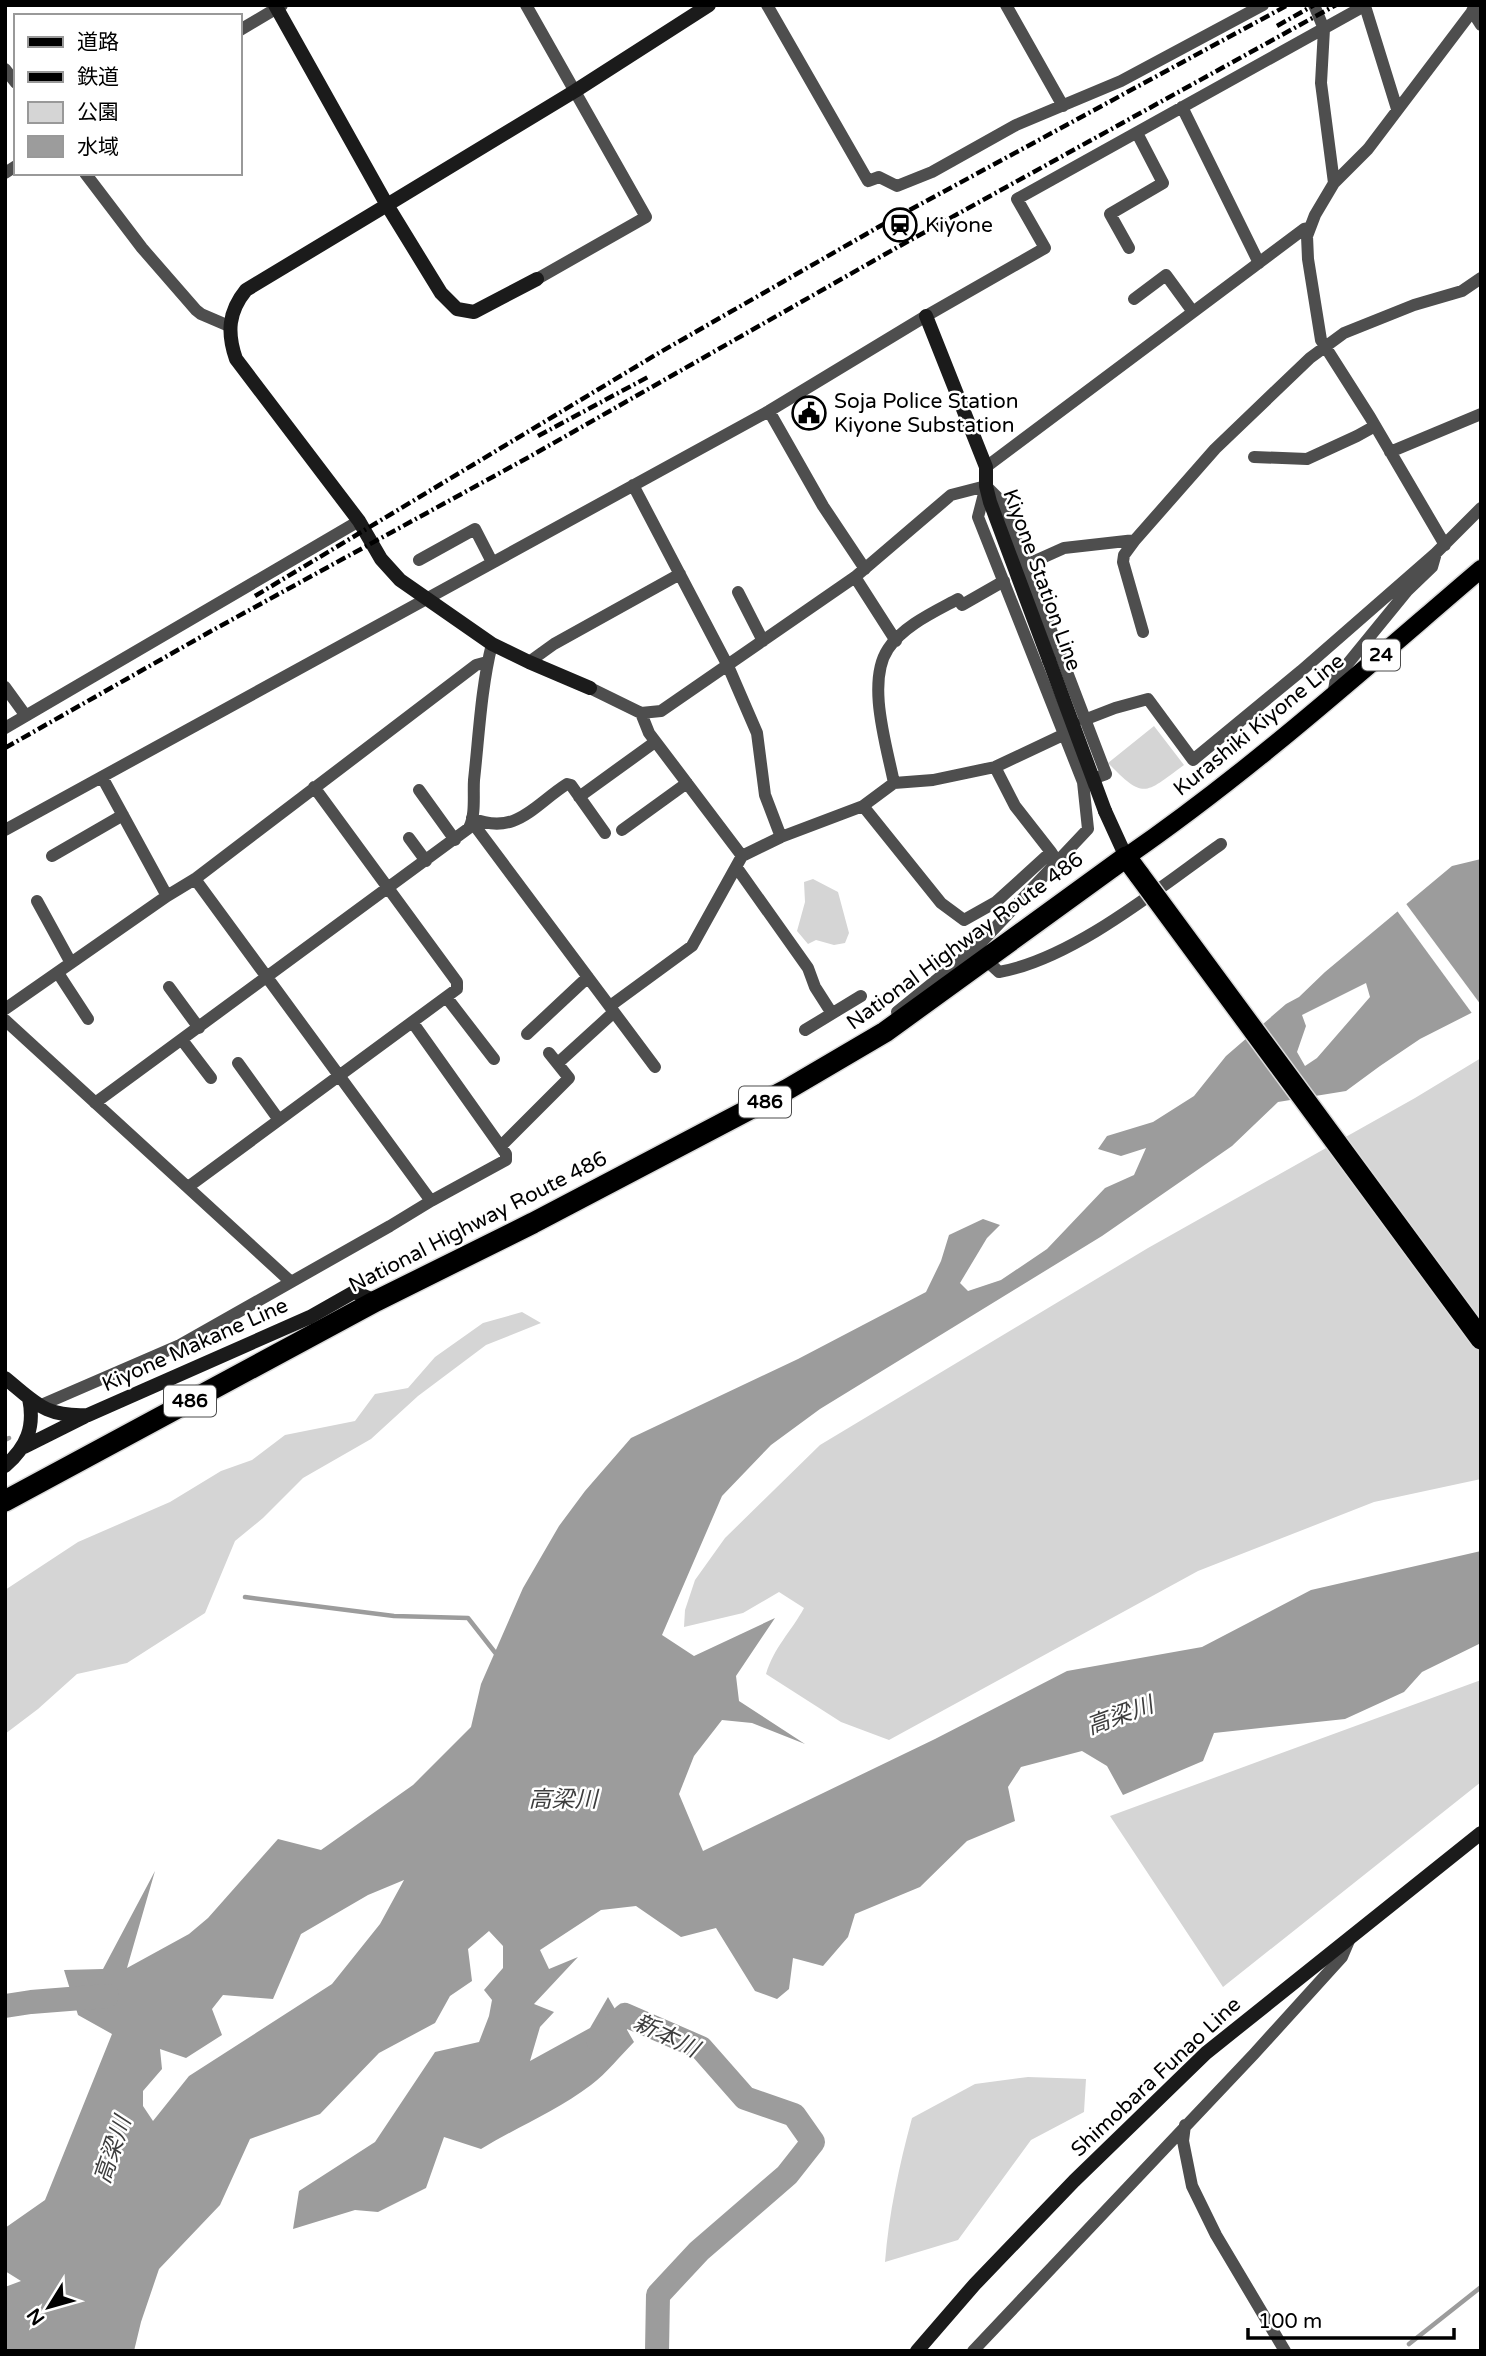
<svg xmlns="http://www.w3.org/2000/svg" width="1486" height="2356" font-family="'Varela Round','Noto Sans JP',sans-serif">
	<rect width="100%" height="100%" fill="#fff"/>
	<path fill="#d5d5d5" d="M1154,726L1184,765C1145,793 1145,801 1108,763Z
		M813,879L838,892L849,933L845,943L834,945L816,940L808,944L797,931L805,902L804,882Z
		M1481,1058V1479L1374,1502L1198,1571L889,1740L841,1722L766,1674C774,1647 791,1632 804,1608L779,1592L743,1613L684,1627L685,1610L695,1580L725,1538L820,1445L1148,1248L1415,1098Z
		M522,1312L541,1323L486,1345L418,1396L371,1439L303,1478L263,1518L235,1541L205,1613L127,1663L77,1674L38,1709L5,1734V1590L78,1542L170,1502L221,1471L252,1460L285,1435L355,1421L375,1394L408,1388L435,1357L483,1323Z
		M1481,1680V1782L1223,1987L1110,1816Z
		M1028,2077L1086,2079L1084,2112L1031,2140L958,2240L885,2262C889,2213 899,2166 912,2118L975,2084Z"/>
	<path fill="#9c9c9c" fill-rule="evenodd" d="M1481,859V1008L1420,1039L1380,1066L1346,1091L1278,1102L1232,1146L1102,1236L820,1409L771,1445L722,1496L662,1635L694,1656L775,1618L736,1676L739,1701L805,1744L752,1723L722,1720L694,1756L679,1794L703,1851L935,1739L1067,1671L1202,1647L1311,1590L1481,1551V1643L1422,1672L1404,1692L1345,1719L1214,1733L1203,1761L1123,1795L1107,1766L1082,1751L1021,1767L1008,1787L1015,1821L967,1841L920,1887L855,1914L848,1937L823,1966L793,1958L789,1989L777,1999L755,1991L716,1928L681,1937L636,1906L601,1910L540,1950L549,1969L578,1957L534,2004L554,2012L540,2027L530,2061L590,2028L608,1997L634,2042C620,2056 607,2073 591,2085C557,2111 517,2127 481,2149L444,2137L426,2188L378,2212L355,2210L293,2229L299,2191L375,2142L435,2052L479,2042L489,2016L492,2000L484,1990L503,1968V1946L489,1931L468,1949L472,1981L450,1996L435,2023L379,2053L320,2114L250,2139L220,2205L159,2269L141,2322L134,2351H5V2287L21,2281L5,2271V2228L45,2200L112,2034L78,2015L64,1970L103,1969L155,1871L127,1968L189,1934L208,1918L278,1839L321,1850L413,1785L471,1727L481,1684L523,1588L559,1526L585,1491L631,1438L798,1359L926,1292L941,1261L949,1235L983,1219L1000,1225L987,1238L960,1283L968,1291L1001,1280L1047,1249L1105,1188L1134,1175L1146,1148L1121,1156L1098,1149L1107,1136L1153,1122L1194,1096L1226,1056L1286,1004L1299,997L1325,972L1452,866ZM1366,983L1370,997L1317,1058L1305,1066L1297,1052L1306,1026L1302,1015ZM404,1880L380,1924L332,1984L189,2076L153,2121L143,2106V2091L162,2069L160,2049L186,2058L222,2035L212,2009L223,1995L273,1999L301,1934L368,1895Z"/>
	<path fill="#fff" d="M1404,901L1481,1005V1012L1474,1016L1395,908Z"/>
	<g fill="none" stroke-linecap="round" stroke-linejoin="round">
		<path stroke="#9c9c9c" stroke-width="4.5" d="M5,1440L9,1438
			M245,1597L394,1616L468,1618L497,1655
			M1409,2344L1481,2287"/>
		<path stroke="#9c9c9c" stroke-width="24" d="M5,2006L31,2002L107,1996
			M598,2040L625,2015L701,2048L745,2098L794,2115L813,2142L787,2175L699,2251L658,2295L657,2351"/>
		<defs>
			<path id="primary" d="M1126,857C1252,770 1365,668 1481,569"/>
			<path id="highway" d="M5,1501L376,1301L533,1223L788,1089L885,1032L1126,857L1140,876"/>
		</defs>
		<use href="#primary" stroke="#dbdbdb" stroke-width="21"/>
		<use href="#highway" stroke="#dbdbdb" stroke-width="24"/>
		<path stroke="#4e4e4e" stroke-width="12" d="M526,5L646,217L537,279
			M767,5L868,181L879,177L897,186L932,172L1016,125L1121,81L1263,5
			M1006,5L1063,106
			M1314,5L1324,29L1321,83L1334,183L1315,215L1307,236L1308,259L1321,340L1370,417L1445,545
			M1365,6L1397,109
			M1472,11L1481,25
			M240,30L282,5
			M5,69L16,83
			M1182,107L1259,263
			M5,173L16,166
			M85,173L142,248L196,310L201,314L229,326
			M1334,183L1368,149L1477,5
			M1129,248L1110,214L1163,183L1137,133
			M1134,299L1166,275L1193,312
			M769,411L823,506L865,569
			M1390,452L1481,414
			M1254,457L1307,459L1357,436L1375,426
			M986,467L1304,229L1309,228
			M633,485L728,666L757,733L765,795L781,837
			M986,486L1002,502L1106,774L1086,781
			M1135,540L1124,555L1123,562L1143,632
			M419,560L475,529L492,562
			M1026,565L1064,548L1135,540L1215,449L1310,358L1344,333L1414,305L1462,291L1481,278
			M855,577L896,641
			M738,592L763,641
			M529,662L554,644L680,574
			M5,687L26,716
			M590,688L641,713L661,711L855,577L951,495L986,486
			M1333,696L1336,678L1407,591L1432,567L1436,553L1481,508
			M641,713L649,733L742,856L781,837L863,806L941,903L964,920L996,902L1051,852L1058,863
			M1084,720L1115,708L1148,699L1193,760L1301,671L1436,553
			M5,728L359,521
			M995,767L1015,806L1051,852
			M102,777L167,896
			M894,783L933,780L995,767L1065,734
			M419,790L455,840
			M579,797L655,742
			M863,806L894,783C887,747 866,682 888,649C903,626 934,612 958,599L962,605L1004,581
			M472,818C516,837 535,804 567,784L571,785L605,833
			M472,822L655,1067
			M5,830L769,411L926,316L1045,248L1017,199L1366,5
			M622,830L687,783
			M409,838L426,861
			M52,856L123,815
			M737,868L808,968L815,987L831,1012
			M195,879L431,1201
			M37,901L71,963
			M986,960L999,972C1073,959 1159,888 1221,844
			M58,973L88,1019
			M169,987L199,1028
			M447,998L494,1059
			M610,1006L692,946L742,856
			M5,1009L167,896L195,879L476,665L487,662
			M897,1012L976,948L1088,829L1083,782L978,517L986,486
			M5,1020L291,1282
			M805,1030L861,996
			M527,1034L588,977
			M182,1040L211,1078
			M238,1063L279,1120
			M558,1063L614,1012
			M95,1103L469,828C476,814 473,795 474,780C479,735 481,688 492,644
			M501,1146L569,1078L549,1053
			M188,1187L457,989V982L314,787
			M39,1406L180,1345L390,1226L431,1201L506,1160V1154L413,1023
			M1185,2125L1183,2141L1192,2186L1216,2235L1285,2351
			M973,2351L1254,2054L1342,1957L1351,1936"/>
		<path stroke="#1b1b1b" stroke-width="14" d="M275,5L387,205L246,290C228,312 227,333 236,359L359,521L381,559L400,580L492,644L529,662L590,688
			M537,279L474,312L457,309L441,293L387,205L575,91L709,5
			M926,316L986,467V486L990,502L1049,660
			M1105,811L1126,857
			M5,1378C37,1404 45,1417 88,1415L310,1317L354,1292L376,1301
			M24,1447L84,1417
			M5,1466C27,1447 35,1427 29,1398
			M917,2351L975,2284L1074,2181L1206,2053L1481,1833"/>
		<use href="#primary" stroke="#000" stroke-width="18"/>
		<use href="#highway" stroke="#000" stroke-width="21"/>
		<path stroke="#000" stroke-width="4.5" stroke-dasharray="10 3.5 2 3.5" stroke-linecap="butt" d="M1277,26L1314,5
			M538,436L648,377
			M255,596L657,354L882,225L1288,5
			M5,748L213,630L529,457L896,248L1336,5"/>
		<defs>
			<path id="highway-bridge" d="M1140,876L1481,1339"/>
		</defs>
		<use href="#highway-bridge" stroke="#dbdbdb" stroke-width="24" stroke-linecap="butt"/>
		<path stroke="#1b1b1b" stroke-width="14" d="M1049,660L1105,811"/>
		<use href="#highway-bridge" stroke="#000" stroke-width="21"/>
	</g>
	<defs>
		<symbol id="station-ring" viewBox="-11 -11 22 22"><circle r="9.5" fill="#fff" stroke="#000" stroke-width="1.5"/><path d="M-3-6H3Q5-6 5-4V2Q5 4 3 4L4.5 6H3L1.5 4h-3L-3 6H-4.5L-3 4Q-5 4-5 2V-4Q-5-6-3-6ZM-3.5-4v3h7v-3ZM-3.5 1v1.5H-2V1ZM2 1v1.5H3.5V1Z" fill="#000"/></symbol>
		<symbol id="civic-ring" viewBox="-11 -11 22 22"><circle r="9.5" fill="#fff" stroke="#000" stroke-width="1.5"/><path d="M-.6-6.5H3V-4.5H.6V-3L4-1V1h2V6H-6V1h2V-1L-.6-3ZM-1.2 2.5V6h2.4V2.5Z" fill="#000"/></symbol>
	</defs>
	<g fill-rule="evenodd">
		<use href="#station-ring" x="881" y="206" width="38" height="38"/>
		<use href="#civic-ring" x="790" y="394" width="38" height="38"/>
	</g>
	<g text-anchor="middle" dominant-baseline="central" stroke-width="5" stroke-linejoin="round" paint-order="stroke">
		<g fill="#fff" stroke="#4c4c4c" stroke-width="2">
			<rect x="1362" y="639.5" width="38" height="31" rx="5"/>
			<rect x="739" y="1086.5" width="52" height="31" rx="5"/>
			<rect x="164" y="1385.5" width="52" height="31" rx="5"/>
		</g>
		<g font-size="19" font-weight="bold" fill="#000">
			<text x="1381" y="655">24</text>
			<text x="765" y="1102">486</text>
			<text x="190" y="1401">486</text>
		</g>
		<g font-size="21" fill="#000" stroke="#fff" text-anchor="start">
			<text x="925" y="225">Kiyone</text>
			<text x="834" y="401">Soja Police Station<tspan x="834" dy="24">Kiyone Substation</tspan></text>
		</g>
		<g font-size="21" fill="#000" stroke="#fff">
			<text transform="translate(1042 580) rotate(70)">Kiyone Station Line</text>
			<text transform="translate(1259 725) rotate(-39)">Kurashiki Kiyone Line</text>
			<text transform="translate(965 941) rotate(-36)">National Highway Route 486</text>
			<text transform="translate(478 1222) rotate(-27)">National Highway Route 486</text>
			<text transform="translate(195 1345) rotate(-24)">Kiyone Makane Line</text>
			<text transform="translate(1156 2077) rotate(-43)">Shimobara Funao Line</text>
		</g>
		<g font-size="23" font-style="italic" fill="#3d3d3d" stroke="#fff">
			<text transform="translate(1120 1716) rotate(-20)">高梁川</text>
			<text x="563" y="1800">高梁川</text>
			<text transform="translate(666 2036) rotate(26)">新本川</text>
			<text transform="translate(113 2150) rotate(-71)">高梁川</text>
		</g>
	</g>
	<rect width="1486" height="2356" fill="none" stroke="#000000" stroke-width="14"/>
	<rect x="14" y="14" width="228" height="161" fill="#ffffff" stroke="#999999" stroke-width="2"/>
	<rect x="28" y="37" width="35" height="10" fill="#000000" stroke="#999999" stroke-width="2"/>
	<text x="77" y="49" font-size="21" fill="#000000">道路</text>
	<rect x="28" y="72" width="35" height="10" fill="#000000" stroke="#999999" stroke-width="2"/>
	<text x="77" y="84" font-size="21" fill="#000000">鉄道</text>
	<rect x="28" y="102" width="35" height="21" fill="#d5d5d5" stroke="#999999" stroke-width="2"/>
	<text x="77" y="119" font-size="21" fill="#000000">公園</text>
	<rect x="28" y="136" width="35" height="21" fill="#9c9c9c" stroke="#999999" stroke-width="2"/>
	<text x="77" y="154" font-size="21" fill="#000000">水域</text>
	<g transform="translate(49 2307) rotate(233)" stroke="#ffffff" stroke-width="5" paint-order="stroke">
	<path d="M0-5L12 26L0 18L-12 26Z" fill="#000000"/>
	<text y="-10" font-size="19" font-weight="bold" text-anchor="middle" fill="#000000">N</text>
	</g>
	<path d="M1248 2328v10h206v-10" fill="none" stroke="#000000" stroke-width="3.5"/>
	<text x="1258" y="2328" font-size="21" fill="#000000" stroke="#ffffff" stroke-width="5" paint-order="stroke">100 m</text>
</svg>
